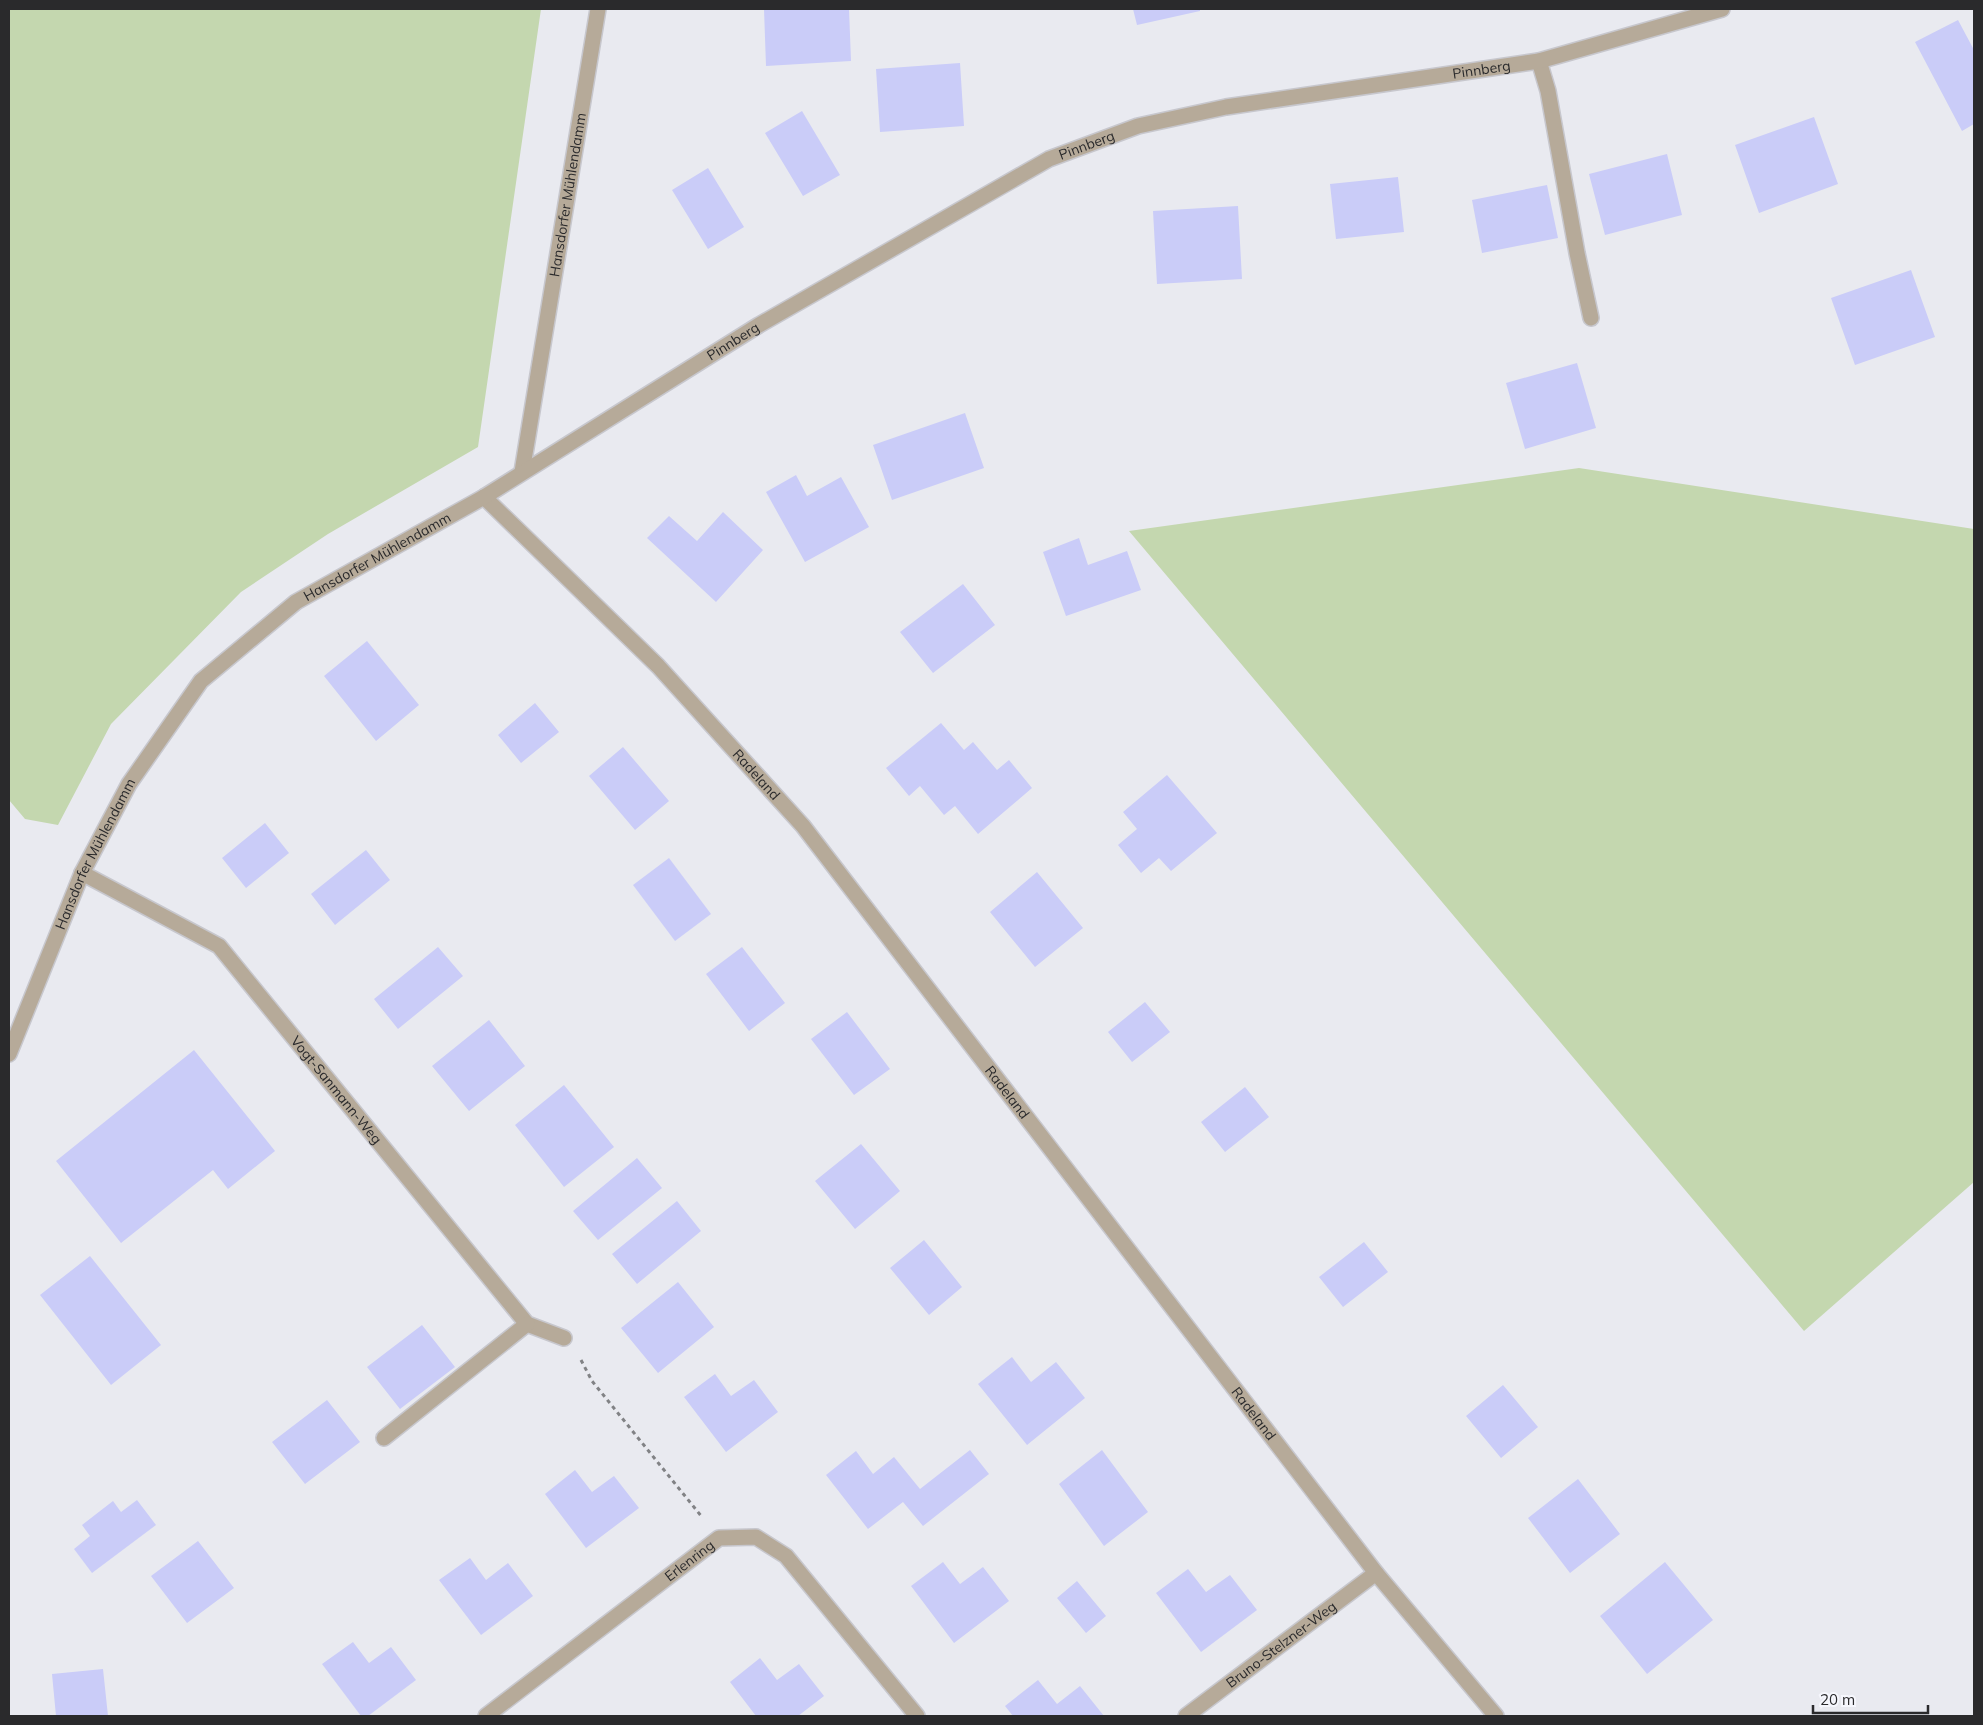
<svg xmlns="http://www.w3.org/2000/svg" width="1983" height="1725" font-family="Mulish,sans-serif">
	<rect width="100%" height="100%" fill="#e9eaf0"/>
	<path fill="#c4d7af" d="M9,9H541L478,447L328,534L241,592L111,724L58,825L25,819L9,800Z
		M1579,468L1974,529V1182L1804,1331L1129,531Z"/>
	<path fill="#caccf8" d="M764,9H849L851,61L766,66Z
		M1133,9H1200V11L1137,25Z
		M1958,20L1974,50V124L1962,131L1915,42Z
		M960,63L964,126L880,132L876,69Z
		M802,111L840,175L803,196L765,133Z
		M1814,117L1838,184L1759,213L1735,145Z
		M1667,154L1682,215L1605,235L1589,174Z
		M708,168L744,227L708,249L672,190Z
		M1398,177L1404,232L1336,239L1330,184Z
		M1547,185L1558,238L1482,253L1472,200Z
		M1238,206L1242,279L1157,284L1153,211Z
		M1911,270L1935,337L1855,365L1831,298Z
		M1577,363L1596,428L1525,449L1506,383Z
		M965,413L984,468L892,500L873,445Z
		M796,475L807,496L841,477L869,527L805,562L766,492Z
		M723,512L763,550L716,602L647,538L669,516L697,541Z
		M1079,538L1088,565L1127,551L1141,590L1066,616L1043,552Z
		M963,584L995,625L933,673L900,632Z
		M367,641L419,705L376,741L324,676Z
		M535,703L559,732L521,763L498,735Z
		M941,723L964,750L973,742L997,770L1009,760L1032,788L978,834L955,806L944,815L920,786L909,796L886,768Z
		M623,747L669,801L635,830L589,776Z
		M1167,775L1217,833L1171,871L1159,858L1141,873L1118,845L1137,829L1123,812Z
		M265,823L289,853L246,888L222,858Z
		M366,850L390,880L335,925L311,894Z
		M669,858L711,914L675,941L633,885Z
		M1037,872L1083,928L1035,967L990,912Z
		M438,947L463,976L398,1029L374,999Z
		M742,947L785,1003L749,1031L706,974Z
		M1145,1002L1170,1032L1132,1062L1108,1032Z
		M847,1012L890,1069L854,1095L811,1039Z
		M489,1020L525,1066L469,1111L432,1066Z
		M194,1050L275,1151L228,1189L213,1170L121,1243L56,1161Z
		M564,1085L614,1147L564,1187L515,1125Z
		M1245,1087L1269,1117L1225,1152L1201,1122Z
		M861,1144L900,1191L855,1229L815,1181Z
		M637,1158L662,1188L598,1240L573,1211Z
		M677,1201L701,1231L637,1284L612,1254Z
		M924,1240L962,1287L929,1315L890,1268Z
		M1364,1242L1388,1272L1343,1307L1319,1277Z
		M90,1256L161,1345L111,1385L40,1295Z
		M678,1282L714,1327L658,1373L621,1328Z
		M422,1325L455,1367L400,1409L367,1367Z
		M1012,1357L1031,1382L1056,1362L1085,1398L1027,1445L978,1384Z
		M715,1374L731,1396L754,1380L778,1412L726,1452L684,1397Z
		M1503,1385L1538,1427L1501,1458L1466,1416Z
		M327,1400L360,1442L305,1484L272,1442Z
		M970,1450L989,1474L923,1526L903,1502L868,1529L826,1475L856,1451L873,1474L894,1457L920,1489Z
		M1102,1450L1148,1512L1104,1546L1059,1484Z
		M575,1470L592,1492L614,1476L639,1508L586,1548L545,1494Z
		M1578,1479L1620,1534L1570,1573L1528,1518Z
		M137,1500L156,1525L92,1573L74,1549L90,1536L82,1525L113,1501L121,1512Z
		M198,1541L234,1588L187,1623L151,1576Z
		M470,1558L486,1580L508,1563L533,1596L481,1635L439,1580Z
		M943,1562L960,1584L983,1567L1009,1601L954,1643L911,1586Z
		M1665,1562L1713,1620L1647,1674L1600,1616Z
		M1188,1569L1206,1592L1230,1575L1257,1610L1201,1652L1156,1593Z
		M1077,1581L1106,1616L1086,1633L1057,1598Z
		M353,1642L369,1663L391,1647L416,1680L368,1716H361L322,1664Z
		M760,1658L777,1680L799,1664L824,1696L798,1716H756L730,1682Z
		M103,1669L108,1716H56L52,1674Z
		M1038,1680L1057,1704L1080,1686L1104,1716H1013L1005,1706Z"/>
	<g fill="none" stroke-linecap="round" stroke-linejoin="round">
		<defs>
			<g id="minor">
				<path d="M1539,61L1548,91L1577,253L1591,318"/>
				<path id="s1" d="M522,472L598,9"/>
				<path id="s2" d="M484,497L658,666L803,826L1376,1573L1496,1716"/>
				<path id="s3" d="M82,873L219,946L527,1324L564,1338"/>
				<path id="s4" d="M9,1054L82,873L129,784L201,681L296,602L484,497L759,325L1049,159L1138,126L1226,107L1539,61L1722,9"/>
				<path d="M384,1438L527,1324"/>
				<path id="s5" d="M486,1716L719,1538L756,1537L786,1556L917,1716"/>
				<path id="s6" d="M1186,1716L1376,1573"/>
			</g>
		</defs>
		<use href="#minor" stroke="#c7c7cd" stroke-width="18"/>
		<path stroke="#818285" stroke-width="3" stroke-dasharray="4 4" stroke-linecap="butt" d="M581,1360L592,1381L702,1517"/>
		<use href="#minor" stroke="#b6aa99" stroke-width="15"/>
	</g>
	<g text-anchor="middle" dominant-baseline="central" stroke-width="4" stroke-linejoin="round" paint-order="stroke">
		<g font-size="14" fill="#2a2a2c" stroke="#f6f7fd">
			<text stroke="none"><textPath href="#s4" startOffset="1862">Pinnberg</textPath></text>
			<text stroke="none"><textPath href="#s4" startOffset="1459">Pinnberg</textPath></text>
			<text stroke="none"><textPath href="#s1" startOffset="281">Hansdorfer Mühlendamm</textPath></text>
			<text stroke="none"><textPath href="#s4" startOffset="1054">Pinnberg</textPath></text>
			<text stroke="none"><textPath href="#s4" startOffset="638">Hansdorfer Mühlendamm</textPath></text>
			<text stroke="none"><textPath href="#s2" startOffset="389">Radeland</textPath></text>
			<text stroke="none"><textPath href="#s4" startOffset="218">Hansdorfer Mühlendamm</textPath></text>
			<text stroke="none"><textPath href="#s3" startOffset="341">Vogt-Sanmann-Weg</textPath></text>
			<text stroke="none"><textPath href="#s2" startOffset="794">Radeland</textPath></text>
			<text stroke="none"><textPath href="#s2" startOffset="1199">Radeland</textPath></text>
			<text stroke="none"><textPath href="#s5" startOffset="256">Erlenring</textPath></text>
			<text stroke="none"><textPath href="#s6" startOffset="119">Bruno-Stelzner-Weg</textPath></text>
		</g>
	</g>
	<rect width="1983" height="1725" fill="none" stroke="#2a2a2c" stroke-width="20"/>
	<path d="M1813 1705v8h115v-8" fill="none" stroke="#2a2a2c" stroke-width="2.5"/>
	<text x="1820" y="1705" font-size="15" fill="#2a2a2c" stroke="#f6f7fd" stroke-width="4" paint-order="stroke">20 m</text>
</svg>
